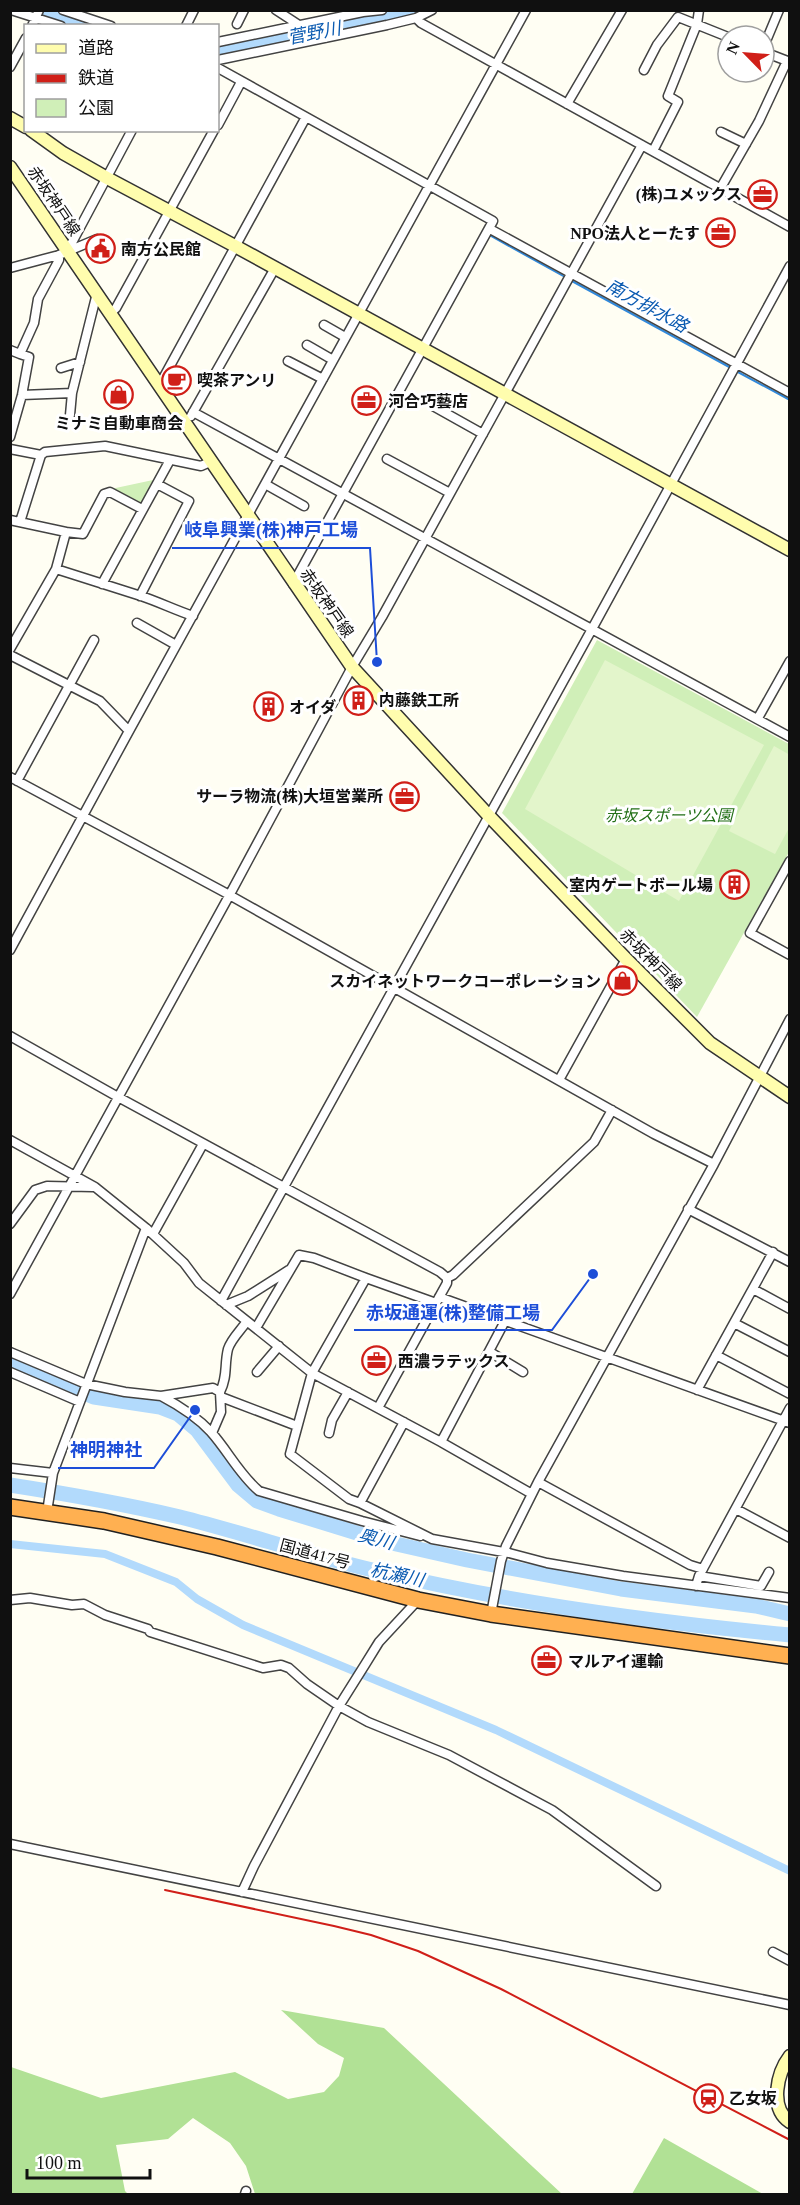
<svg xmlns="http://www.w3.org/2000/svg" width="800" height="2205" font-family="'Times New Roman','Noto Sans JP',serif">
	<rect width="100%" height="100%" fill="#fffef3"/>
	<path fill="#d0efb8" d="M153,480L142,503H137L111,489Z
		M597,640L789,744V852L697,1017L502,813Z"/>
	<path fill="#b1e195" d="M281,2010L384,2028L562,2194H255L246,2166L230,2143L193,2118L168,2139L116,2145L125,2191L128,2194H11V2067L101,2098L235,2072L288,2099L324,2092L339,2076L344,2058L318,2044Z
		M664,2138L763,2194H632Z"/>
	<path fill="#e3f5cb" d="M605,660L764,745L679,901L525,809Z
		M774,746L790,755L789,828L775,854L729,831Z"/>
	<g fill="none" stroke-linecap="round" stroke-linejoin="round">
		<path stroke="#3189db" stroke-width="2" d="M491,236L565,277
			M570,280L731,368
			M736,371L790,400"/>
		<path stroke="#b2dafc" stroke-width="8" d="M10,1544L105,1554L176,1582L197,1599L243,1625L496,1730L790,1871"/>
		<path stroke="#b2dafc" stroke-width="15" d="M40,10L87,26
			M218,52L289,36L393,18L409,10
			M10,1361L94,1397L160,1407L178,1414L197,1430L238,1485L257,1501L279,1509L383,1541L467,1560L621,1589L756,1606L790,1614
			M10,1485C68,1494 124,1504 180,1517C248,1534 314,1557 381,1572C515,1604 653,1622 790,1635"/>
		<defs>
			<path id="street" d="M11,10L61,26
				M63,10L111,26
				M276,10L299,25
				M416,18L421,23L790,227
				M237,24L244,10
				M32,26L39,10
				M186,26L194,10
				M218,42L363,12L382,10
				M764,46L779,10
				M764,52L790,62
				M218,60L387,25L416,18L432,10
				M10,67L26,38
				M218,68L493,221L293,584
				M644,70L657,45L678,17L728,37
				M567,104L622,10
				M218,125L241,82
				M721,132L746,144
				M653,151L678,102L668,96L697,24L699,10
				M720,189L759,121L787,61
				M490,229L790,393
				M68,250L132,130
				M10,268L59,255L97,239
				M111,313L116,308L214,130
				M324,325L345,337
				M307,345L333,360
				M10,350L20,354L34,323L38,299L59,260V255
				M288,361L323,379
				M61,368L80,362
				M159,386L306,117
				M22,395L72,393L97,293
				M433,406L483,434
				M193,412L790,737
				M70,415L72,393
				M191,416L275,268
				M10,437L22,395L29,357L20,354
				M10,449L41,455
				M387,459L450,493
				M265,484L304,506
				M10,520L66,532L56,569L10,649
				M20,522L41,455L45,452L105,446L201,466L210,462
				M66,532L83,534L104,494L110,492L142,509
				M56,569C84,578 113,587 141,596C159,602 175,610 193,616
				M102,584L170,460
				M140,596L189,501L157,484
				M137,623L176,645
				M10,655L100,701L129,731
				M758,718L790,661
				M10,777L224,892L654,1134L714,1164
				M17,781L94,640
				M790,861L750,933L790,955
				M10,950L129,731L526,10
				M10,1036L118,1097L440,1272L447,1278
				M559,1080L626,959
				M10,1140L95,1187L146,1228L184,1263L199,1283L312,1373L441,1442L532,1494
				M688,1209L790,1262
				M10,1224L35,1190L47,1186L93,1187
				M153,1234L203,1144
				M753,1289L790,1309
				M10,1294L229,896L352,667L382,617L642,145
				M439,1297L790,1423
				M221,1301L592,629L790,266
				M226,1305L248,1296L289,1270
				M734,1323L790,1352
				M256,1328L299,1255L314,1258L366,1278
				M10,1352L86,1384L125,1392L161,1396
				M490,1352L523,1372
				M716,1355L790,1394
				M10,1372L80,1402
				M257,1372L279,1346
				M697,1390L773,1252
				M220,1392C228,1376 224,1365 228,1349C231,1339 241,1330 247,1321
				M221,1397L297,1426
				M378,1408L447,1283V1278L453,1275L594,1142L612,1110
				M404,1422L360,1503L432,1539L509,1553L547,1563L623,1576L790,1598
				M212,1433L221,1412L220,1392L213,1388L161,1396C180,1406 196,1416 211,1432C228,1451 239,1474 259,1491L362,1521L420,1536
				M329,1433L332,1420L348,1392
				M441,1442L505,1321
				M10,1468L53,1473
				M538,1482L690,1565L703,1569
				M360,1503L349,1499L290,1454L312,1373L366,1278L436,1303
				M736,1509L790,1538
				M47,1512L53,1473L146,1228
				M699,1576L761,1586L769,1572
				M696,1586L699,1576L790,1408
				M10,1600L30,1598L72,1605L84,1604L105,1615L148,1629L150,1632L263,1668L281,1665L289,1668L307,1684L339,1706L368,1722L449,1755L552,1810L656,1886
				M491,1614L501,1561L506,1546L538,1482L714,1164L790,1019
				M10,1844L790,2005
				M242,1892L254,1866L339,1706L366,1663L379,1642L418,1600
				M773,1952L790,1961
				M245,2194L246,2191"/>
			<path id="secondary" d="M10,118L26,127
				M31,130L63,153L107,178L235,246L790,550
				M10,167L352,667L489,816L626,959L710,1043L790,1097
				M790,2056C777,2073 769,2108 790,2122"/>
			<path id="highway" d="M10,1507L104,1521L217,1547L418,1600L491,1614L790,1656"/>
		</defs>
		<use href="#street" stroke="#434343" stroke-width="11"/>
		<use href="#secondary" stroke="#323232" stroke-width="15"/>
		<use href="#highway" stroke="#212121" stroke-width="18"/>
		<use href="#street" stroke="#fff" stroke-width="8"/>
		<use href="#secondary" stroke="#fffdae" stroke-width="12"/>
		<use href="#highway" stroke="#ffb051" stroke-width="15"/>
		<path stroke="#d01f18" stroke-width="2" d="M165,1890L334,1926L371,1935L418,1951L501,1989L790,2140"/>
	</g>
	<defs>
		<symbol id="office-ring" viewBox="-11 -11 22 22"><circle r="9.5" fill="#fff" stroke="#d01f18" stroke-width="1.5"/><path d="M-6-3h4V-5.5h4V-3h4V5H-6ZM-1-4.5V-3h2v-1.5ZM-6 0V1H6V0Z" fill="#d01f18"/></symbol>
		<symbol id="civic-ring" viewBox="-11 -11 22 22"><circle r="9.5" fill="#fff" stroke="#d01f18" stroke-width="1.5"/><path d="M-.6-6.5H3V-4.5H.6V-3L4-1V1h2V6H-6V1h2V-1L-.6-3ZM-1.2 2.5V6h2.4V2.5Z" fill="#d01f18"/></symbol>
		<symbol id="cafe-ring" viewBox="-11 -11 22 22"><circle r="9.5" fill="#fff" stroke="#d01f18" stroke-width="1.5"/><path d="M-5.5-4.5H6V0H3Q3 3.5 0 3.5H-2.5Q-5.5 3.5-5.5 0ZM3-3.2v2h1.7v-2ZM-6 4.5H4V6H-6Z" fill="#d01f18"/></symbol>
		<symbol id="shop-ring" viewBox="-11 -11 22 22"><circle r="9.5" fill="#fff" stroke="#d01f18" stroke-width="1.5"/><path d="M-5-2.5h2.3a2.7 3.5 0 0 1 5.4 0H5L5.5 6h-11ZM-1.5-2.5h3a1.5 2.3 0 0 0-3 0Z" fill="#d01f18"/></symbol>
		<symbol id="building-ring" viewBox="-11 -11 22 22"><circle r="9.5" fill="#fff" stroke="#d01f18" stroke-width="1.5"/><path d="M-4-6H4V6H1V3H-1V6H-4ZM-2.5-4.3h1.7v1.8h-1.7ZM.8-4.3h1.7v1.8H.8ZM-2.5-1h1.7V.8h-1.7ZM.8-1h1.7V.8H.8Z" fill="#d01f18"/></symbol>
		<symbol id="station-ring" viewBox="-11 -11 22 22"><circle r="9.5" fill="#fff" stroke="#d01f18" stroke-width="1.5"/><path d="M-3-6H3Q5-6 5-4V2Q5 4 3 4L4.5 6H3L1.5 4h-3L-3 6H-4.5L-3 4Q-5 4-5 2V-4Q-5-6-3-6ZM-3.5-4v3h7v-3ZM-3.5 1v1.5H-2V1ZM2 1v1.5H3.5V1Z" fill="#d01f18"/></symbol>
	</defs>
	<g fill-rule="evenodd">
		<use href="#office-ring" x="746" y="178" width="33" height="33"/>
		<use href="#office-ring" x="704" y="216" width="33" height="33"/>
		<use href="#civic-ring" x="84" y="232" width="33" height="33"/>
		<use href="#cafe-ring" x="160" y="364" width="33" height="33"/>
		<use href="#shop-ring" x="102" y="378" width="33" height="33"/>
		<use href="#office-ring" x="350" y="384" width="33" height="33"/>
		<use href="#building-ring" x="342" y="684" width="33" height="33"/>
		<use href="#building-ring" x="252" y="690" width="33" height="33"/>
		<use href="#office-ring" x="388" y="780" width="33" height="33"/>
		<use href="#building-ring" x="718" y="868" width="33" height="33"/>
		<use href="#shop-ring" x="606" y="964" width="33" height="33"/>
		<use href="#office-ring" x="360" y="1344" width="33" height="33"/>
		<use href="#office-ring" x="530" y="1644" width="33" height="33"/>
		<use href="#station-ring" x="692" y="2082" width="33" height="33"/>
	</g>
	<g text-anchor="middle" dominant-baseline="central" stroke-width="6" stroke-linejoin="round" paint-order="stroke">
		<g font-size="16" font-weight="bold" fill="#101010" stroke="#fff" text-anchor="start">
			<text x="742" y="194" text-anchor="end">(株)ユメックス</text>
			<text x="700" y="233" text-anchor="end">NPO法人とーたす</text>
			<text x="121" y="249">南方公民館</text>
			<text x="197" y="380">喫茶アンリ</text>
			<text x="388" y="401">河合巧藝店</text>
			<text x="119" y="423" text-anchor="middle">ミナミ自動車商会</text>
			<text x="379" y="700">内藤鉄工所</text>
			<text x="289" y="707">オイダ</text>
			<text x="383" y="796" text-anchor="end">サーラ物流(株)大垣営業所</text>
			<text x="713" y="885" text-anchor="end">室内ゲートボール場</text>
			<text x="601" y="981" text-anchor="end">スカイネットワークコーポレーション</text>
			<text x="398" y="1361">西濃ラテックス</text>
			<text x="568" y="1661">マルアイ運輸</text>
			<text x="729" y="2098">乙女坂</text>
		</g>
		<g font-size="16" fill="#101010" stroke="#fff">
			<text transform="translate(54 201) rotate(56)">赤坂神戸線</text>
			<text transform="translate(327 603) rotate(55)">赤坂神戸線</text>
			<text transform="translate(651 960) rotate(45)">赤坂神戸線</text>
			<text transform="translate(315 1554) rotate(15)">国道417号</text>
		</g>
		<g font-size="16" font-style="italic" fill="#237018" stroke="#fff">
			<text x="669" y="815">赤坂スポーツ公園</text>
		</g>
		<g font-size="18" font-style="italic" fill="#0a5ab1" stroke="#fff">
			<text transform="translate(314 33) rotate(-11)">菅野川</text>
			<text transform="translate(647 306) rotate(29)">南方排水路</text>
			<text transform="translate(376 1539) rotate(15)">奥川</text>
			<text transform="translate(397 1575) rotate(12)">杭瀬川</text>
		</g>
	</g>
	<path fill="none" stroke="#1d4ed8" stroke-width="2" d="M377 662L370 548H172M593 1274L552 1330H354M195 1410L154 1468H58"/>
	<g fill="#1d4ed8" stroke="#fff" stroke-width="2">
		<circle cx="377" cy="662" r="6"/>
		<circle cx="593" cy="1274" r="6"/>
		<circle cx="195" cy="1410" r="6"/>
	</g>
	<g font-size="18" text-anchor="middle" font-weight="bold" fill="#1d4ed8" stroke="#fff" stroke-width="6" stroke-linejoin="round" paint-order="stroke">
		<text x="271" y="536">岐阜興業(株)神戸工場</text>
		<text x="453" y="1319">赤坂通運(株)整備工場</text>
		<text x="106" y="1456">神明神社</text>
	</g>
	<rect width="800" height="2205" fill="none" stroke="#101010" stroke-width="24"/>
	<rect x="24" y="24" width="195" height="108" fill="#ffffff" stroke="#9f9f9f" stroke-width="1.5"/>
	<rect x="36" y="44" width="30" height="9" fill="#fffdae" stroke="#9f9f9f" stroke-width="1.5"/>
	<text x="78" y="54" font-size="18" fill="#101010">道路</text>
	<rect x="36" y="74" width="30" height="9" fill="#d01f18" stroke="#9f9f9f" stroke-width="1.5"/>
	<text x="78" y="84" font-size="18" fill="#101010">鉄道</text>
	<rect x="36" y="99" width="30" height="18" fill="#d0efb8" stroke="#9f9f9f" stroke-width="1.5"/>
	<text x="78" y="114" font-size="18" fill="#101010">公園</text>
	<g transform="translate(746 54) rotate(295)"><circle r="28" fill="#ffffff" stroke="#9f9f9f" stroke-width="1.5"/>
	<path d="M0-4.5L10 22L0 15L-10 22Z" fill="#d01f18"/>
	<text y="-9" font-size="16" font-weight="bold" text-anchor="middle" fill="#101010">N</text>
	</g>
	<path d="M27 2169v9h123v-9" fill="none" stroke="#101010" stroke-width="3"/>
	<text x="36" y="2169" font-size="18" fill="#101010" stroke="#ffffff" stroke-width="4.5" paint-order="stroke">100 m</text>
</svg>
